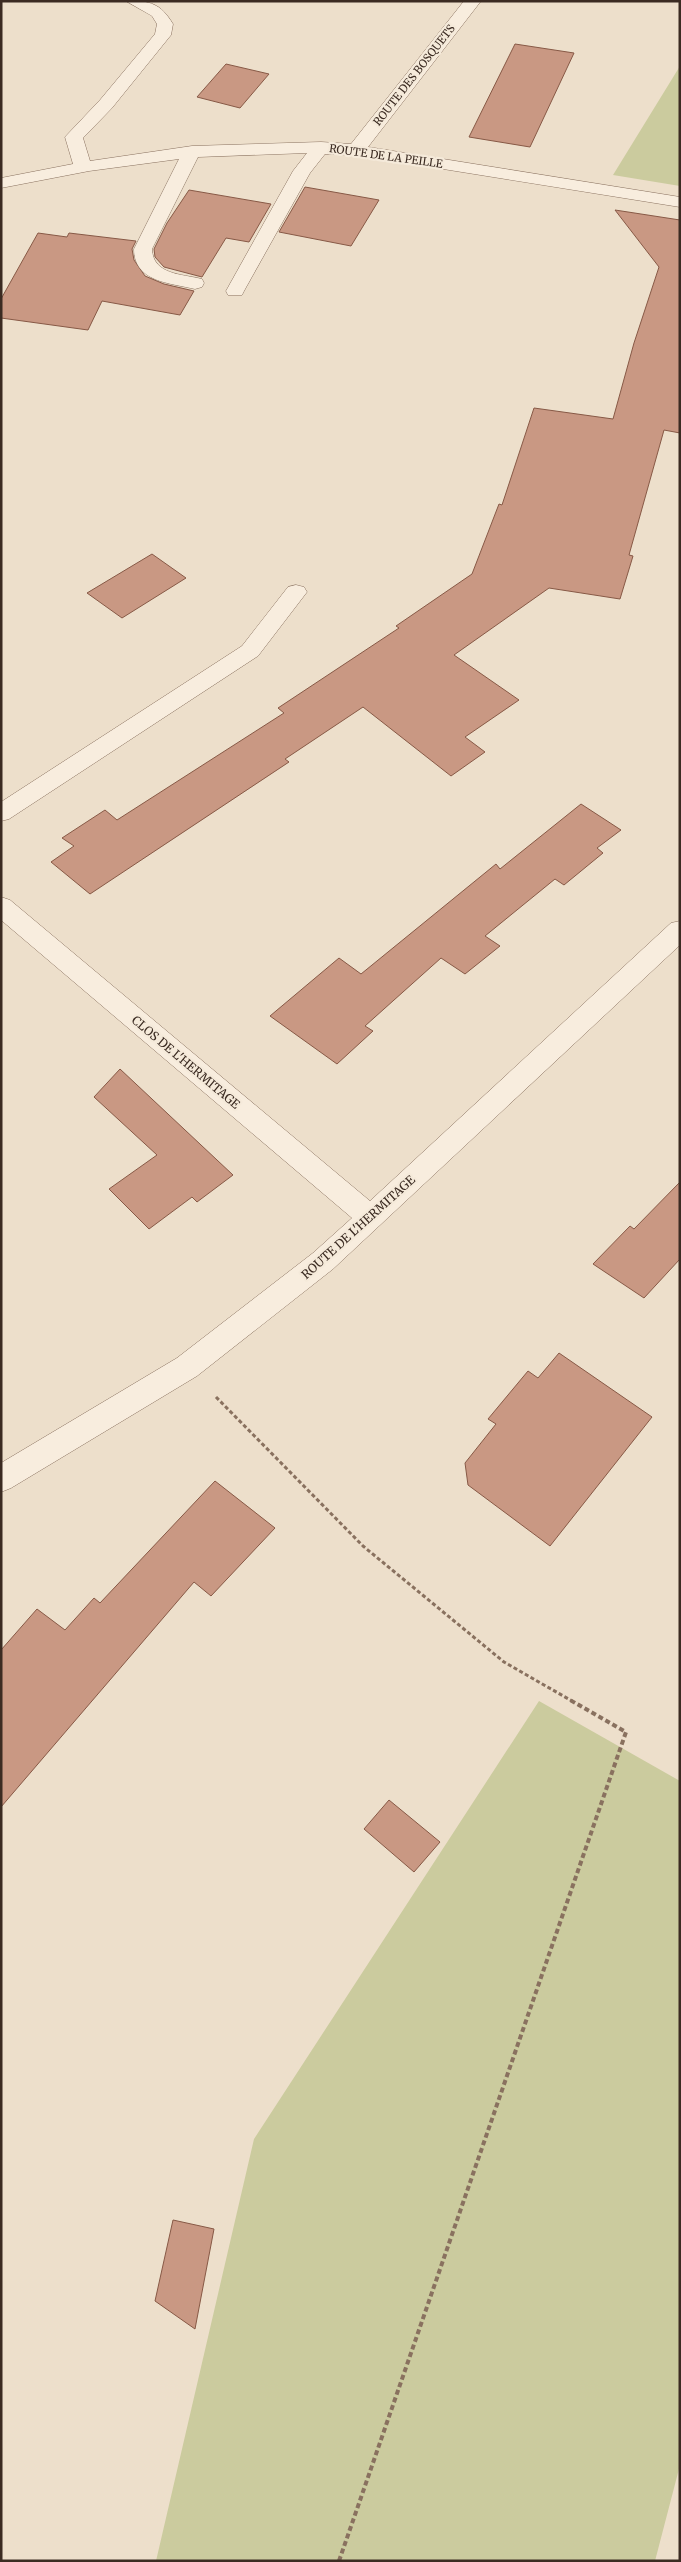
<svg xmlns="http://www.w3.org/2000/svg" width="681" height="2562" font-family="Merriweather,serif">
	<rect width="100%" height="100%" fill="#eddfcb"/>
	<path fill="#cbcb9e" d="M680,66V186L613,175Z
		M539,1701L680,1781V2465L655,2561H156L254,2139Z"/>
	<path fill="#c99883" stroke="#875946" d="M515,44L574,53L530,147L469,137Z
		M226,64L269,74L240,108L197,97Z
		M305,187L379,200L351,246L279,232Z
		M189,190L271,204L249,242L226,238L202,277L164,267L155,257L154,249L167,223Z
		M615,210L680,220V433L664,430L629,555L633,556L620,599L549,588L454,655L519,700L465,737L485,752L451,776L363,707L285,759L289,762L90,894L51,862L74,846L62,838L105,810L117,820L284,713L278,708L399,628L396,626L472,574L499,504L502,505L534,408L613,419L634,343L659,267Z
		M38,233L67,237L69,233L136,241L132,249L134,260L145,276L164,284L194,291L180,315L102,301L88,330L1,318V299Z
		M152,554L186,578L122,618L87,593Z
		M581,804L621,830L597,848L603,853L564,885L555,879L485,936L500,946L465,974L441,958L365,1026L373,1031L337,1064L270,1016L339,958L361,974L496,864L500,869Z
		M120,1069L233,1175L197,1202L192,1197L149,1229L109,1189L157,1155L94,1097Z
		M680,1182V1259L644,1298L593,1264L630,1226L634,1229Z
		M559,1353L652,1417L550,1546L468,1485L465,1463L496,1424L488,1419L528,1371L538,1378Z
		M215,1481L275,1528L211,1596L194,1582L1,1807V1650L37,1609L65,1630L94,1598L100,1603Z
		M389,1800L440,1842L414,1872L364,1829Z
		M173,2220L214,2229L195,2329L155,2301Z"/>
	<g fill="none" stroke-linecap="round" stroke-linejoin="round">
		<defs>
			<path id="minor" d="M126,1C151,1 160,3 173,24L171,35L112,108L83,138L90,161L192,146L321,142L351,144L464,1H481L368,147L680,197V207L356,155L325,154L310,173L244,291L242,295H228L226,291L293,171L307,153L198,157L152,249C153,275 182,274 202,279L204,283L202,287L195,289C170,283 134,282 134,249L179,159L89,171L1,188V178L73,164L65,137L100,100L155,34L157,24L152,16Z
				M296,585L304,587L307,592L258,656L9,819L1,821V802L242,646L288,587Z
				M1,897L10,900L370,1201L671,923L680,921V945L333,1269L197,1376L11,1488L1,1492V1463L177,1358L313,1253L352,1218L1,920Z"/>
		</defs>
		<use href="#minor" stroke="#89715f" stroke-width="1"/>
		<path stroke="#89715f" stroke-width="3" stroke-dasharray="4 2.5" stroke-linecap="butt" d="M216,1397L363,1546L504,1662L572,1701"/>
		<path stroke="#89715f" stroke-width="4" stroke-dasharray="5 3" stroke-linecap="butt" d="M339,2561L626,1732L570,1700"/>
		<use href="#minor" fill="#f8edde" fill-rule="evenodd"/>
	</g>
	<g text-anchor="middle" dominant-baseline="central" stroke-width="4.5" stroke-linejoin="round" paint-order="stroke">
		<g font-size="11" fill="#3b2b22" stroke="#f5eada">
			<text transform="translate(414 75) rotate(-52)">ROUTE DES BOSQUETS</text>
			<text transform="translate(386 156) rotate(8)">ROUTE DE LA PEILLE</text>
		</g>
		<g font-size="12" fill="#3b2b22" stroke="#f5eada">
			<text transform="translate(186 1062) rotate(40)">CLOS DE L'HERMITAGE</text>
			<text transform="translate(358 1227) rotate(-42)">ROUTE DE L'HERMITAGE</text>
		</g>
	</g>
	<rect width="681" height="2562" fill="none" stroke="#3b2b22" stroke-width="5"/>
</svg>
